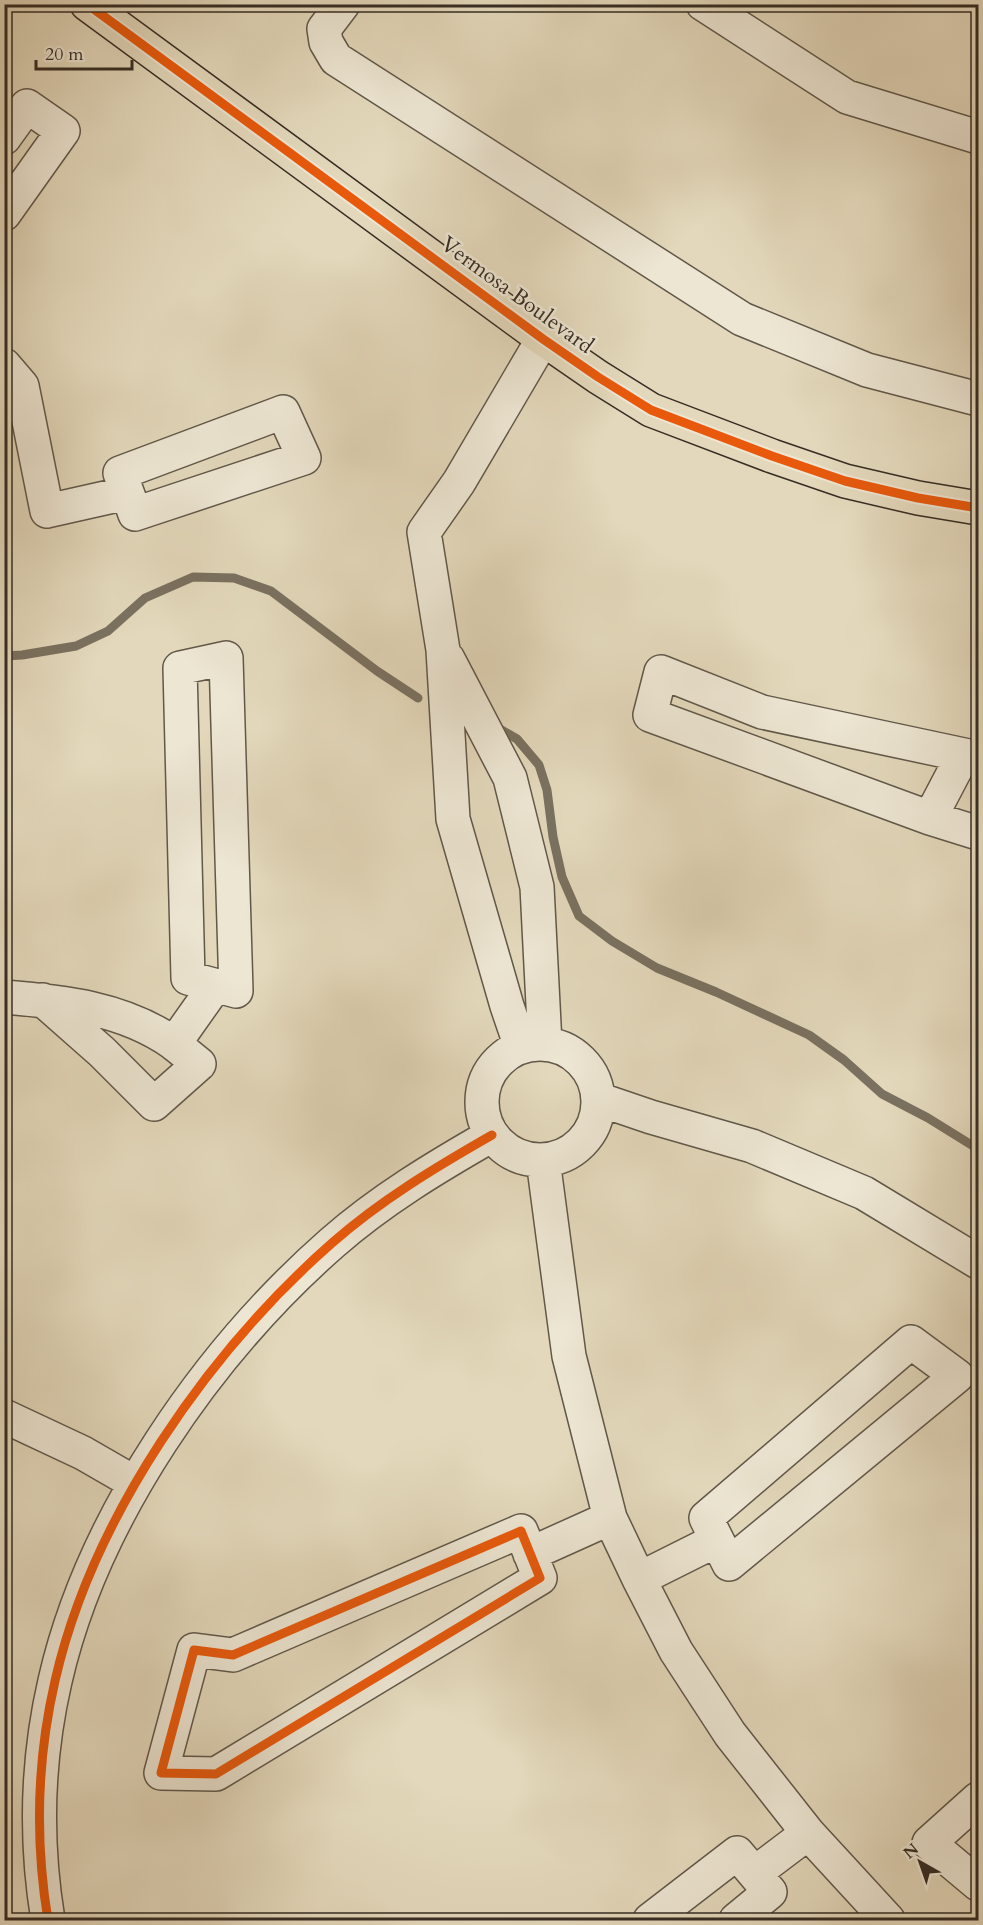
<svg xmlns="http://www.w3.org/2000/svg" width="983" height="1925" font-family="Cardo,serif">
	<rect width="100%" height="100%" fill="#e3d8bb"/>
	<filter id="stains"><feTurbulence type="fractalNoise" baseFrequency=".00333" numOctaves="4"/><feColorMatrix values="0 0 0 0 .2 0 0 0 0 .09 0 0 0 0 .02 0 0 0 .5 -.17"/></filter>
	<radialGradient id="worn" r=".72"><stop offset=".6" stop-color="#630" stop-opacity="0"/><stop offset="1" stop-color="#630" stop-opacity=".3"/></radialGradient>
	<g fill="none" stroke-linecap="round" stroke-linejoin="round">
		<path stroke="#7a7160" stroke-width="9" d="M4,656L22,655L76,646L108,631L145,598L193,577L234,578L271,591L377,671L418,698
			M498,728L517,739L539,765L547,790L553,837L562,877L579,916L612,941L657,968L716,992L809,1035L844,1060L882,1094L928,1118L978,1149"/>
		<defs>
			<path id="minor" d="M343,4L324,29L326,42L336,59L742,319L867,370L978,399
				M703,4L847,97L978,137
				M4,138L27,106L63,131L4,214
				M4,365L22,386L47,511L127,493
				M283,412L304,458L135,514L120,473Z
				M226,658L236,991L188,978L180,668Z
				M448,659L510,778L537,887L545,1044
				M978,758L762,712L661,672L650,715L930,818L978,833
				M930,818L963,755
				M4,997C64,1002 123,1008 173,1043C182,1050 190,1057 199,1064L154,1104L102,1052L43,1000
				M174,1044L215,986
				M482 1102a58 58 0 1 1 116 0a58 58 0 1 1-116 0Z
				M521,1047L507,1006L453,819L443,650L424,532L459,482L543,339
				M598,1099L651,1117L752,1146L864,1193L978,1262
				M543,1160L569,1356L610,1518L639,1579L676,1651L730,1734L808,1833L888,1920
				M911,1342L957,1376L729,1564L706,1518Z
				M4,1416L83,1453L135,1483
				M521,1531L540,1578L216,1774L161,1773L194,1650L233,1655Z
				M530,1554L610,1518
				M639,1579L717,1540
				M978,1799L929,1843L978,1884
				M755,1873L808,1833
				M48,1920C35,1841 37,1759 55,1681C92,1518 208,1352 332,1243C381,1200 436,1167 492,1135
				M650,1920L737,1853L770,1892L736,1920"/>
			<path id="major" d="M87,4L543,339L598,377L651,410L772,456L845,481L918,498L978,508"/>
		</defs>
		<use href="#minor" stroke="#61584a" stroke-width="36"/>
		<use href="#major" stroke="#362d24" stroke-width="36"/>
		<use href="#minor" stroke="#ede6d3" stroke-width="33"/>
		<use href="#major" stroke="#e3d8bb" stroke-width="33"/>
		<defs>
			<path id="cycleway" d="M87,4L543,339L598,377L651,410L772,456L845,481L918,498L978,508
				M521,1531L540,1578L216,1774L161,1773L194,1650L233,1655Z
				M48,1920C35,1841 37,1759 55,1681C92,1518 208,1352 332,1243C381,1200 436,1167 492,1135"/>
		</defs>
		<use href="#cycleway" stroke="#ede6d3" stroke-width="13"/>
		<use href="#cycleway" stroke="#e8590c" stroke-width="9"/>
	</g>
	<g text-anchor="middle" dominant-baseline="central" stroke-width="5" stroke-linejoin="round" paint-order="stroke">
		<g font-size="22" fill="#362d24" stroke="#ede6d3">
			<text transform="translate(517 295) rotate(36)">Vermosa Boulevard</text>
		</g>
	</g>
	<rect width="983" height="1925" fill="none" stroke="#e3d8bb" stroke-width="24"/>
	<rect x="6" y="6" width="971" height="1913" fill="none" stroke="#362d24" stroke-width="3"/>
	<rect x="12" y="12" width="959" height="1901" fill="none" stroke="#362d24" stroke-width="1.5"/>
	<g transform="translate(920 1862) rotate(320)" stroke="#ede6d3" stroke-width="4.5" paint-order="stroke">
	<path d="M0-4.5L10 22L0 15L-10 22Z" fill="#362d24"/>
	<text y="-9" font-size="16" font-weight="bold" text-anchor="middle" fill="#362d24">N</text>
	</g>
	<path d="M36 60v9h96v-9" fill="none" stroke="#362d24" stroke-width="3"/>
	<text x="45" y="60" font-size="18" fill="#362d24" stroke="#ede6d3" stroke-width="4.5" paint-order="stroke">20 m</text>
	<rect width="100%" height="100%" filter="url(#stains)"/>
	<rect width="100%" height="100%" fill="url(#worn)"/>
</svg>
